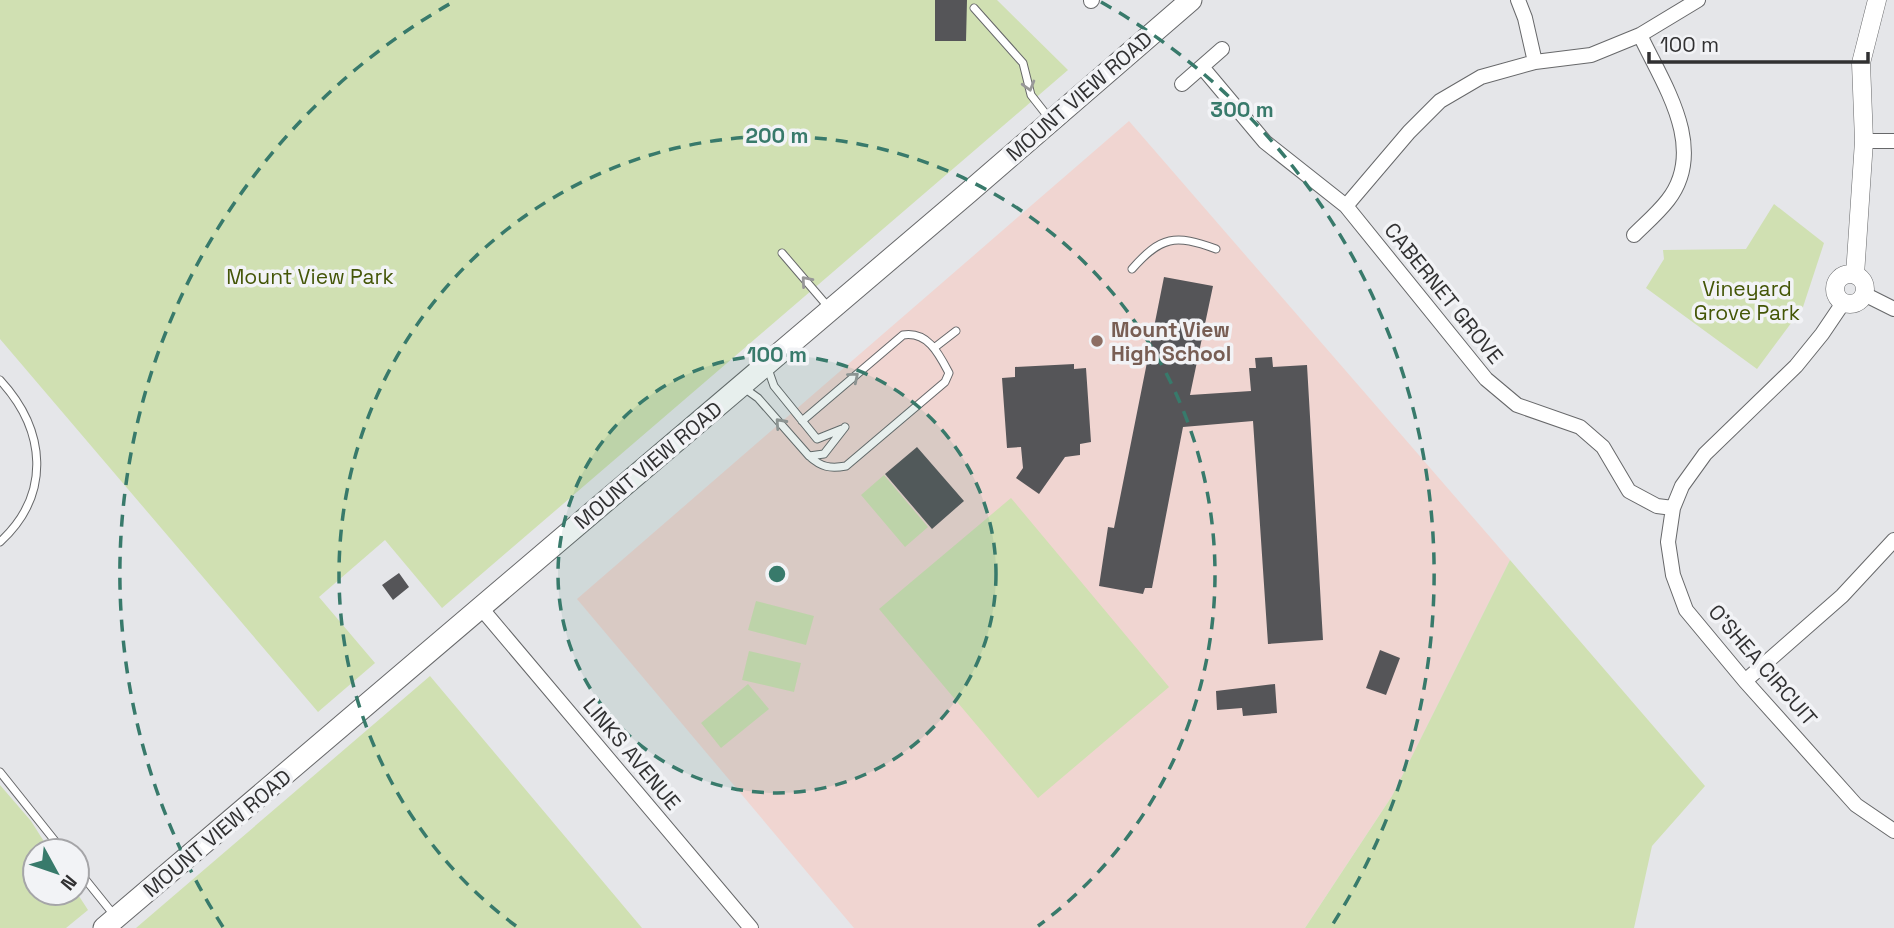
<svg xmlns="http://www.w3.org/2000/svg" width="1894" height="928" font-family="'Space Grotesk',sans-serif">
	<rect width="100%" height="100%" fill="#e5e6e9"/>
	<path fill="#f0d5d1" d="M1129,121L1510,560L1392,796L1305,928H854L577,599Z"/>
	<path fill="#d0e0b2" d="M0,0H997L1068,70L442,608L385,540L319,597L375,663L318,712L0,339Z
		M1774,204L1824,243L1803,307L1757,369L1646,288L1664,259L1663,250L1746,249Z
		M884,475L928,527L905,547L861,495Z
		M1011,498L1169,687L1038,798L879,609Z
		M1510,560L1705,786L1652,846L1634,928H1305L1392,796Z
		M756,601L814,616L806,645L748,630Z
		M749,651L801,663L794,692L742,680Z
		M430,676L642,928H136Z
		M748,684L769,709L721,748L701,723Z
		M0,785L31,821L50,851H35V893H77L88,910L66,928H0Z"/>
	<path fill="#555558" d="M935,0H967L966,41H935Z
		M1164,277L1213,286L1190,395L1251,391L1249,368H1256L1255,358L1272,357L1273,367L1307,365L1323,640L1268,644L1253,421L1183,427L1152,588H1145L1143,594L1099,586L1108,527L1114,528Z
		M1074,364V369L1086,368L1091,442L1080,444V455L1065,457L1039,494L1016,478L1023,468L1021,447L1007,448L1002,378L1015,377V367Z
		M917,447L964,501L932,529L885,474Z
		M399,573L409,587L393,600L382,585Z
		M1380,650L1400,658L1386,695L1366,688Z
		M1275,684L1277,713L1243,716L1242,708L1217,710L1216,691Z"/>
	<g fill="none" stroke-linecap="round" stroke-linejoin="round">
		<defs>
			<path id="service" d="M974,8L1023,63L1031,95L1049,118
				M782,253L830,309
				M1132,269C1161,236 1175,234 1216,249
				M934,348L956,331
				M768,369L774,386L817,439L842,429
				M0,380C46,430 52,494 0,542
				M744,388L758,398L809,456L824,454L845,427
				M802,421L903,335C928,331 939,354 949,373L945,382L846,466C830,469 821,467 809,456
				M0,772L63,851
				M77,869L114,915"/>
			<path id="minor" d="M1518,0L1525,18L1535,62
				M1091,1L1092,0
				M1202,67L1265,142L1346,206L1486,379L1517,405L1580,427L1603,447L1629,491L1657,506L1673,508
				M1182,84L1222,49
				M1864,141H1894
				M1346,206L1409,132L1440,101L1481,77L1535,62L1591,55L1640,35L1698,0
				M1634,235C1645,224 1658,213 1668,200C1708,148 1663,84 1640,35
				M1864,294L1894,309
				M1843,303L1822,334L1796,366L1705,454L1682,486L1673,508L1668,542L1673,575L1686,610L1745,681L1856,805L1894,831
				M481,608L751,928
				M1745,681L1842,596L1894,540"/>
			<path id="tertiary" d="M1835 289a15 15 0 1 1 30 0a15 15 0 1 1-30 0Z
				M1855,275L1864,141L1861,63L1877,0"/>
			<path id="secondary" d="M104,928L969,192L1191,0"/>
		</defs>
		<use href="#service" stroke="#67686a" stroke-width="9"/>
		<use href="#minor" stroke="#67686a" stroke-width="16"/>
		<use href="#tertiary" stroke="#67686a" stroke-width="19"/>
		<use href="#secondary" stroke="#67686a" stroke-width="23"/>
		<use href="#service" stroke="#fff" stroke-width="7"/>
		<use href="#minor" stroke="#fff" stroke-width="14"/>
		<use href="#tertiary" stroke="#fff" stroke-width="18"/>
		<use href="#secondary" stroke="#fff" stroke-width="21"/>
	</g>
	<defs><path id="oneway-chevron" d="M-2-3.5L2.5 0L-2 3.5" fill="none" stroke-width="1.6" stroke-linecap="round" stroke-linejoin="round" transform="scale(1.75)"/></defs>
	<g stroke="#989898">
		<use href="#oneway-chevron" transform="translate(1029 86) rotate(74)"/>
		<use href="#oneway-chevron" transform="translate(806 281) rotate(-131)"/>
		<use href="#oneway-chevron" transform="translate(854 377) rotate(-40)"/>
		<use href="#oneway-chevron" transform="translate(780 423) rotate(-132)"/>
	</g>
	<circle cx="777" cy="574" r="219" fill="#387a6b" fill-opacity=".12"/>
	<g fill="none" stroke="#387a6b" stroke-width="3.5" stroke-dasharray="12 9">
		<circle cx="777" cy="574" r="219"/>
		<path d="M516 926A438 438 0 1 1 1038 926"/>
		<path d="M223 927A657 657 0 0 1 453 2M1101 2A657 657 0 0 1 1331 927"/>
	</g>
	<circle fill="#8d6e63" stroke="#f2f3f6" stroke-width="2.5" cx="1097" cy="341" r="7"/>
	<g text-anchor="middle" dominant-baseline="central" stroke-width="7" stroke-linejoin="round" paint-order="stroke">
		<g font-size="21" fill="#313132" stroke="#f2f3f6">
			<text transform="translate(1079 96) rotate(-41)">MOUNT VIEW ROAD</text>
			<text transform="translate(1444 293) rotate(51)">CABERNET GROVE</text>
			<text transform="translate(648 465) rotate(-40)">MOUNT VIEW ROAD</text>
			<text transform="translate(1763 665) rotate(49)">O'SHEA CIRCUIT</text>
			<text transform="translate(632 754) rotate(50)">LINKS AVENUE</text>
			<text transform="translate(217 833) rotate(-40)">MOUNT VIEW ROAD</text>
		</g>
		<g font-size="21" fill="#445607" stroke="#f2f3f6">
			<text x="310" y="276">Mount View Park</text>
			<text x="1747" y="288">Vineyard<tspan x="1747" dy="24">Grove Park</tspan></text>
		</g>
		<g font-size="21" font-weight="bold" fill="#785e54" stroke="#f2f3f6" text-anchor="start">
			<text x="1111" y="329">Mount View<tspan x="1111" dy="24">High School</tspan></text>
		</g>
	</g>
	<circle cx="777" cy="574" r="10" fill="#387a6b" stroke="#f2f3f6" stroke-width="3.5"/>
	<g font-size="21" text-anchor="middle" font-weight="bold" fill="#387a6b" stroke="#f2f3f6" stroke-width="7" stroke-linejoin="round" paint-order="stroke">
		<text x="1242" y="117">300 m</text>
		<text x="777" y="143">200 m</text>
		<text x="777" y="362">100 m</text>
	</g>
	<g transform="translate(56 872) rotate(130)"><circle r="33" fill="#f2f3f6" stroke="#a5a5a8" stroke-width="2"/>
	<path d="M0-5L12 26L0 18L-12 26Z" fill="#387a6b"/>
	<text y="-10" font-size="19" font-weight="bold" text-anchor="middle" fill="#313132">N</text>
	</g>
	<path d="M1649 52v10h219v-10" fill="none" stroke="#313132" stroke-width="3.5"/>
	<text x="1660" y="52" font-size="21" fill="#313132" stroke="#f2f3f6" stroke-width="5" paint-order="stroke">100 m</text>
</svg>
